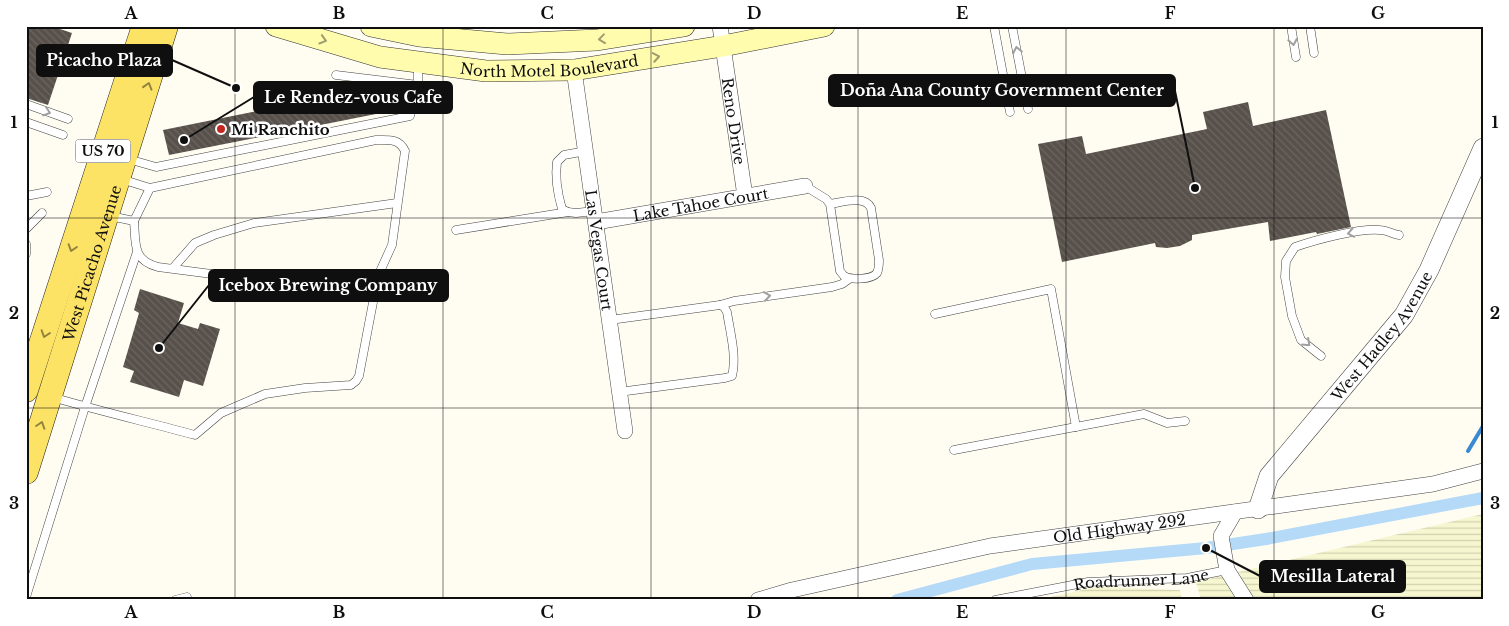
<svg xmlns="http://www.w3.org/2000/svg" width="1509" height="626" font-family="'Libre Baskerville',serif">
	<defs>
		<pattern id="farmland-rules" width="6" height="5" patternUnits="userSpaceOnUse" patternTransform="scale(1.25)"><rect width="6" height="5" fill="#f6f6d0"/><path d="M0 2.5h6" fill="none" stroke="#d2d2b1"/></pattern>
		<pattern id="building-back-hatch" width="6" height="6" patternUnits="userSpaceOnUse" patternTransform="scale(1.25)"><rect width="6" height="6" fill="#58514b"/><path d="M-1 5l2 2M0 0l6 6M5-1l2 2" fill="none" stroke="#6b6561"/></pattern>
	</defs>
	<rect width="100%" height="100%" fill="#fffdf2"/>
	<path fill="url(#farmland-rules)" d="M1483,514V600H1201L1196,582Z
		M1096,587L1180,590L1182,600H1037Z"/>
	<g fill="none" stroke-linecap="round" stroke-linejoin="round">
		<path stroke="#398ad1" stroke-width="4" d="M1468,451L1483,426"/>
		<path stroke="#b5daf8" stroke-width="12" d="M897,600L1032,564L1206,548L1266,539L1483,498"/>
	</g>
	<path fill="url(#building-back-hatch)" d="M26,26H51L72,33L48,105L26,98Z
		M382,86L387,87L391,111L169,155L163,130Z
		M1248,102L1253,126L1326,110L1351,227L1317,234L1316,232L1270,241L1268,222L1192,235V240L1180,246L1167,248L1156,247L1155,243L1062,262L1038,144L1082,136L1086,154L1207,129L1203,112Z
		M140,289L184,303L178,323L198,329L200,323L220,329L203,386L184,380L179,397L130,382L134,371L123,367L139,313L134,310Z"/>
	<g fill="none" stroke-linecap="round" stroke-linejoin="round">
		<defs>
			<g id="service">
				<path d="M994,26L1010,112"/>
				<path d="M1012,26L1028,109"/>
				<path d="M1291,26L1296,57"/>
				<path d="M1310,26L1314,53"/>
				<path d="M336,75L418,85"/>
				<path d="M26,104L68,119"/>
				<path d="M26,122L63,135"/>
				<path d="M586,151L564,155L557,162C555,176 558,195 562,209L568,212L576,213L594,211"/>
				<path d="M128,159L156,167L410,116L418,85V65"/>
				<path d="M805,186L826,199L830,204L840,271L844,276C851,280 871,280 877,273C879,269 879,264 879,260L871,208C865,195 843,202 830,204"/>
				<path d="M26,196L47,192"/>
				<path d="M110,216L134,221C136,244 132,260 158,267L273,282L378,276L392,245L405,151C399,138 388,140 376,140L150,188L121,179"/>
				<path d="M134,221L150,188"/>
				<path d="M26,229L42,213"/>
				<path d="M456,230L568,212"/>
				<path d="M26,244V254"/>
				<path d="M173,268L195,243L214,235L254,223L397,203"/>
				<path d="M720,305L734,301L832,287L842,284L849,279"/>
				<path d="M935,314L1051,289L1076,427"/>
				<path d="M610,320L720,305L724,307L727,312C730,332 737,356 732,376L725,378L619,392"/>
				<path d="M1321,356L1301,340L1292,316L1285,277L1286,261L1295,247C1315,240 1359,228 1380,230C1386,230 1393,234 1399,235"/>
				<path d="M52,397C99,411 147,422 195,435L221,413L265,394L305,388L351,385L356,381L359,376L378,276"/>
				<path d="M954,450L1144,414L1167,423L1185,421"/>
				<path d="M26,597L85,407L137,252"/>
				<path d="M175,600L187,597"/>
				<path id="s1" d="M995,600L1088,582L1187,578L1227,570"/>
			</g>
			<g id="minor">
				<path id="s2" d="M720,26L745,196"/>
				<path id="s3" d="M574,70L625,431"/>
				<path id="s4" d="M596,222L805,186"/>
				<path d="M1235,512L1221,536L1227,570L1246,600"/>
				<path id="s5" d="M758,600L792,590L990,546L1433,484L1483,471"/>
			</g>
			<g id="tertiary">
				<path id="s6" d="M1258,509L1269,476L1404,315L1429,270L1483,148"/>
			</g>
			<g id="secondary">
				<path id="s7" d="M276,26L380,57L486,71L574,70L723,46L824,26"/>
				<path d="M371,26L419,36L507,44L597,40L684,26"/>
			</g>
			<g id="primary">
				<path d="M26,390L144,26"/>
				<path id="s8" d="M26,472L166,26"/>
			</g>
		</defs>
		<use href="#service" stroke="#424242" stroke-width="9"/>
		<use href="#minor" stroke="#424242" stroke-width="16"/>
		<use href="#tertiary" stroke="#424242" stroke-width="20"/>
		<use href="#secondary" stroke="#313131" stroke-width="22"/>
		<use href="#primary" stroke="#202020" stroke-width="25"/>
		<use href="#service" stroke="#fff" stroke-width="8"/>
		<use href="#minor" stroke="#fff" stroke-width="15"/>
		<use href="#tertiary" stroke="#fff" stroke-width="19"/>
		<use href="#secondary" stroke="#fffcad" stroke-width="21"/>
		<use href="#primary" stroke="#fce265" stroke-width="24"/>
	</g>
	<defs><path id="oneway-chevron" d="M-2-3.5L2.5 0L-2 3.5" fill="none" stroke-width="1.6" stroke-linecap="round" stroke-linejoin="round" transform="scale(1.25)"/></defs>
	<g stroke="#9f9d6e">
		<use href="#oneway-chevron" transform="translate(602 39) rotate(173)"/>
		<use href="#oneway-chevron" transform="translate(323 40) rotate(17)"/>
		<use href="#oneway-chevron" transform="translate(656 57) rotate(-10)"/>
	</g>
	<g stroke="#9f9f9f">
		<use href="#oneway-chevron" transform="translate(1293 42) rotate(80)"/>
		<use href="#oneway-chevron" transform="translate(1017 50) rotate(-101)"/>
		<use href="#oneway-chevron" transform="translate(47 112) rotate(19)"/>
		<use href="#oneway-chevron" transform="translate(1351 233) rotate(169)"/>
		<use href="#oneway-chevron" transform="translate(767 296) rotate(-8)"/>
		<use href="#oneway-chevron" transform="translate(1307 343) rotate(43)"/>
	</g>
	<g stroke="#91833e">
		<use href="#oneway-chevron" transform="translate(148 86) rotate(-73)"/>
		<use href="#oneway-chevron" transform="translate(72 248) rotate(108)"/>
		<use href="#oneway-chevron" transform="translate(45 334) rotate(108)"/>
		<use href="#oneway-chevron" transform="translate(41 425) rotate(-72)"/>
	</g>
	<path fill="none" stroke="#0f0f0f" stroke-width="1" stroke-opacity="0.55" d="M235,26V600M443,26V600M651,26V600M858,26V600M1066,26V600M1274,26V600M26,218H1483M26,408H1483"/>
	<circle fill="#c42622" stroke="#fff" stroke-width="2" cx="221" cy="129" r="5"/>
	<g text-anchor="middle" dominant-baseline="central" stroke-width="5" stroke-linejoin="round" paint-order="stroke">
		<rect fill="#fff" stroke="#575757" stroke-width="1" x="75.5" y="139.5" width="55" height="23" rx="4"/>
		<g font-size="14" font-weight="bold" fill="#0f0f0f">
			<text x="103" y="151">US 70</text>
		</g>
		<g font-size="15" fill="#0f0f0f" stroke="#fff">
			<text stroke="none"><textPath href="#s7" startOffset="279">North Motel Boulevard</textPath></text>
			<text stroke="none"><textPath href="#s2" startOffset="96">Reno Drive</textPath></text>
			<text stroke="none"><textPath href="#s4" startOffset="106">Lake Tahoe Court</textPath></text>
			<text stroke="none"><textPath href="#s3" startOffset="182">Las Vegas Court</textPath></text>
			<text stroke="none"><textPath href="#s8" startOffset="219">West Picacho Avenue</textPath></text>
			<text stroke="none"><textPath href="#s6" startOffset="215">West Hadley Avenue</textPath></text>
			<text stroke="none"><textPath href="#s5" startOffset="369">Old Highway 292</textPath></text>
			<text stroke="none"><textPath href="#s1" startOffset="148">Roadrunner Lane</textPath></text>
		</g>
		<g font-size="15" font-weight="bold" fill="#0f0f0f" stroke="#fff" text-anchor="start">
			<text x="231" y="129">Mi Ranchito</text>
		</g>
	</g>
	<path fill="none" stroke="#0f0f0f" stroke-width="2" d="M236 88L172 60M1195 188L1175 91M184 140L254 97M159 348L209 285M1206 548L1260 576"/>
	<g fill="#0f0f0f" stroke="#fff" stroke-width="2">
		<circle cx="236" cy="88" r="5"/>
		<circle cx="1195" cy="188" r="5"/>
		<circle cx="184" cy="140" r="5"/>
		<circle cx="159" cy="348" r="5"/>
		<circle cx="1206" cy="548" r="5"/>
	</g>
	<g fill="#0f0f0f" stroke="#0f0f0f" stroke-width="2">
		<rect x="37" y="45" width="135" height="31" rx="5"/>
		<rect x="829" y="75" width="346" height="31" rx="5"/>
		<rect x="254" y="82" width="198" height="31" rx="5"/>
		<rect x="209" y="270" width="239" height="31" rx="5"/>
		<rect x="1260" y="561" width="145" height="31" rx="5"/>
	</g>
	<g font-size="16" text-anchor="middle" font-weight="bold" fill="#fff">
		<text x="104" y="66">Picacho Plaza</text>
		<text x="1002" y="96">Doña Ana County Government Center</text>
		<text x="353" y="103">Le Rendez-vous Cafe</text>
		<text x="328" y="291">Icebox Brewing Company</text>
		<text x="1333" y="582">Mesilla Lateral</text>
	</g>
	<rect width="1509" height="626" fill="none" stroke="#ffffff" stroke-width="55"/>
	<rect x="28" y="28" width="1454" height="570" fill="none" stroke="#0f0f0f" stroke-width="2"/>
	<g font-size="16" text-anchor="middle" font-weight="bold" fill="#0f0f0f">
		<text x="131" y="19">A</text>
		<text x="339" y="19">B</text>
		<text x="547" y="19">C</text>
		<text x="754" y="19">D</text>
		<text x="962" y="19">E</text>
		<text x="1170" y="19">F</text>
		<text x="1378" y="19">G</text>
		<text x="14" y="128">1</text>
		<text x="1495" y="128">1</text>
		<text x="14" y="319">2</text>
		<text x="1495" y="319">2</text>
		<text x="14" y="509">3</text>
		<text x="1495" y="509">3</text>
		<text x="131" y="618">A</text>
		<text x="339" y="618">B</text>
		<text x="547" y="618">C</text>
		<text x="754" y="618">D</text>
		<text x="962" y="618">E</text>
		<text x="1170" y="618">F</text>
		<text x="1378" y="618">G</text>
	</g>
</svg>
